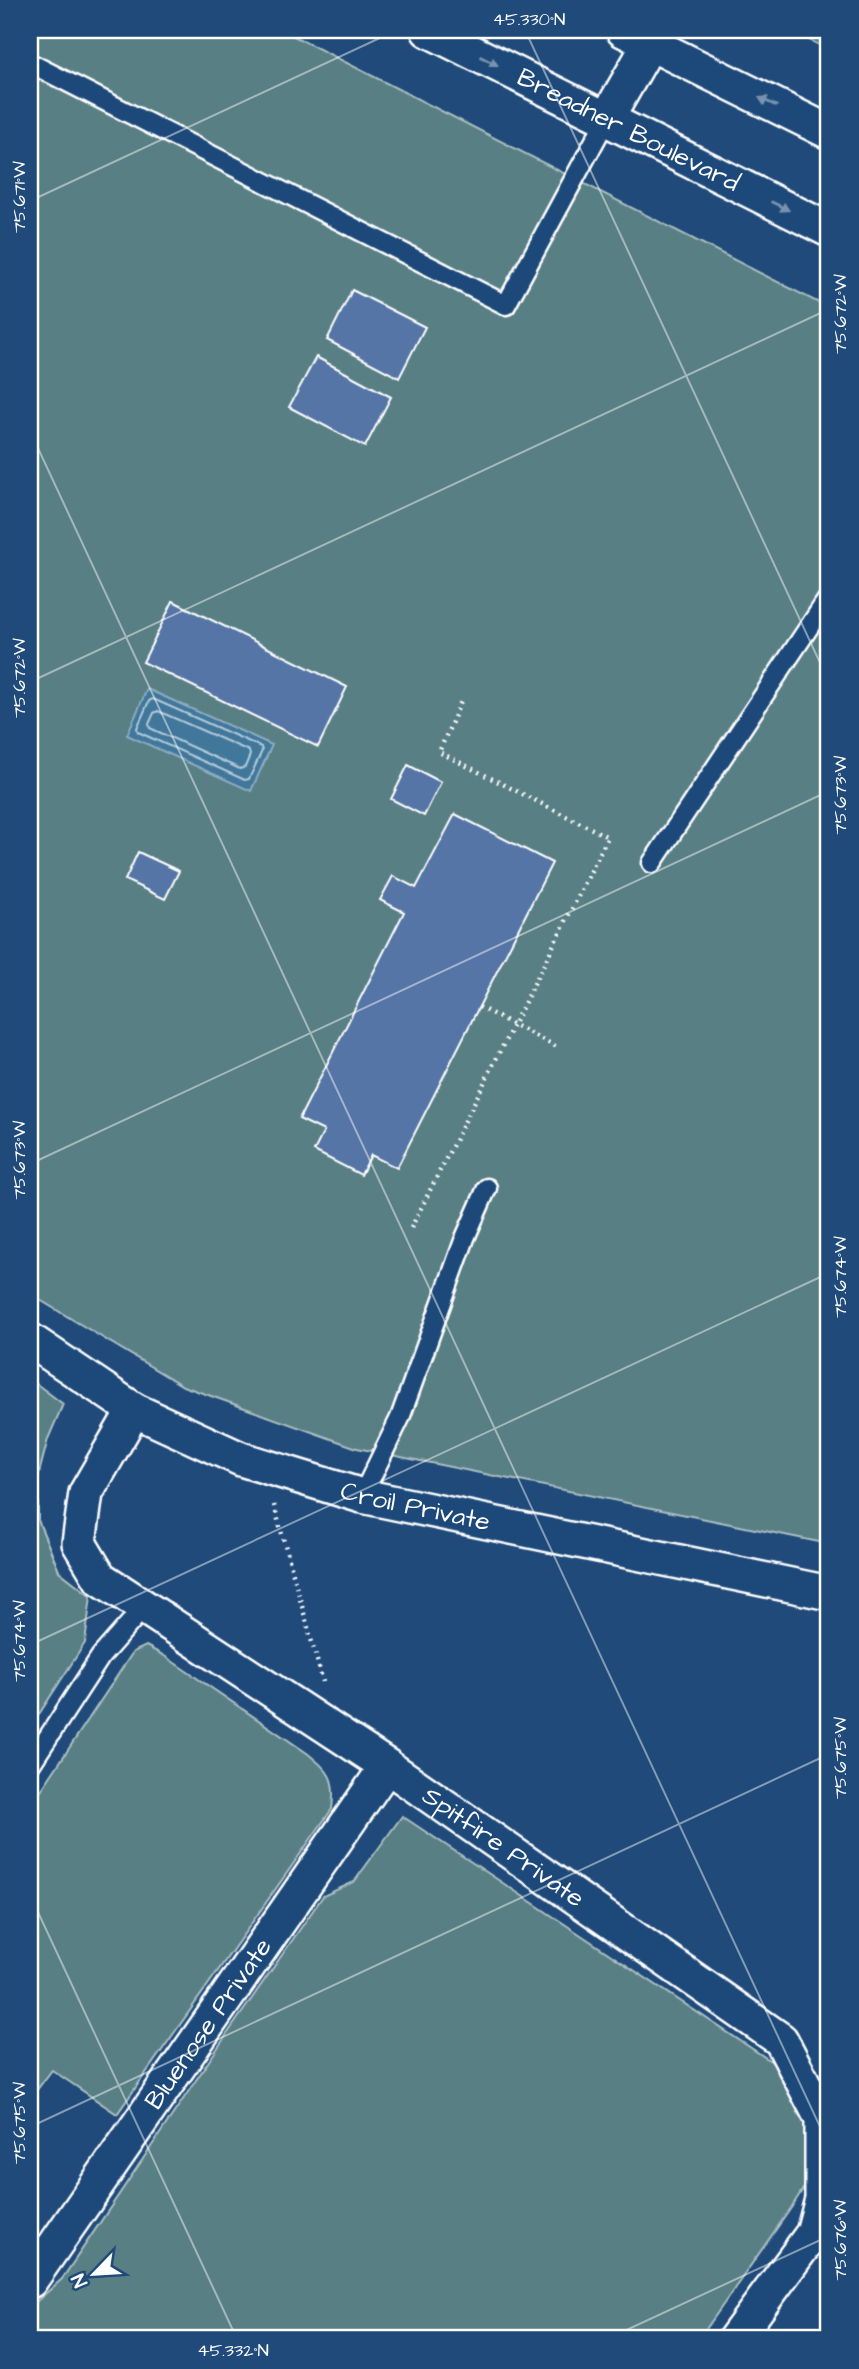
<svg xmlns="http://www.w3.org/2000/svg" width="859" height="2369" font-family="'Architects Daughter',sans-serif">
	<rect width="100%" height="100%" fill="#1f4a7a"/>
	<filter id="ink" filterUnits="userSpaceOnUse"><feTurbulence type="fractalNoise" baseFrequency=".0143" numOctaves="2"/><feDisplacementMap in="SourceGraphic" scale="14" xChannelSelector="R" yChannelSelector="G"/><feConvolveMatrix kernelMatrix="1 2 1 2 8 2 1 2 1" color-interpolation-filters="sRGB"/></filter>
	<g filter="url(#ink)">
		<path fill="#597f84" stroke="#acbfc2" stroke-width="2" d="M30,30H282L829,308V1544L357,1448L183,1386L30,1294Z
			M790,30H829V50Z
			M30,1379L63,1404L48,1439L38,1477V1520L59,1571L91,1596L85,1643L30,1728Z
			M146,1646L163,1655L307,1753C330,1772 336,1778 332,1809L117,2114L52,2070L30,2099V1807L133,1652Z
			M402,1816L772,2062L795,2090L808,2125V2181L791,2208L699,2339H30V2311L37,2301L62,2279L225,2037L323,1896L354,1882Z"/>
		<path fill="#3f779b" stroke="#8cadc3" stroke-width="2" d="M147,689L272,745L251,791L127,735Z"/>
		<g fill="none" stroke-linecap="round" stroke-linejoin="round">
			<path stroke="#b2c9d7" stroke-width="2" d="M153,699L261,747L262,751L249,779L245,780L138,732L137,728L149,701Z
				M158,711L249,751L250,755L245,767L240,769L150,728L149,724L154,713Z"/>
		</g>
		<path fill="#5475a6" stroke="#fff" stroke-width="2" d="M352,290L425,327L399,378L327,340Z
			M316,357L391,397L365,447L289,407Z
			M173,601L347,687L318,747L143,662Z
			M408,765L441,782L424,816L391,799Z
			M455,814L552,863L397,1168L371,1155L361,1175L314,1151L324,1131L299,1119L404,912L380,900L393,876L416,888Z
			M138,852L179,871L165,899L125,880Z"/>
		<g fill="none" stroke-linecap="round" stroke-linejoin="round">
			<defs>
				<path id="lane" d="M30,63L506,305L606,120
					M652,863L829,597
					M362,1496L400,1418L465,1238L487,1188
					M30,1765L101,1656L144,1607"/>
				<g id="street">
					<path id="s1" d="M428,30L829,230"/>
					<path d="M623,30L829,132"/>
					<path d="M606,120L650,43"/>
					<path id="s2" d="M30,1340L134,1410L241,1459L362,1496L829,1593"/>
					<path id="s3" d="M134,1410L86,1493L79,1543L100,1578L387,1766L781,2040L822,2119V2199L813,2233L735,2339"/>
					<path id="s4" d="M30,2281L387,1766"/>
				</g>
			</defs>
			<use href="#lane" stroke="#fff" stroke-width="23"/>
			<use href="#street" stroke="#fff" stroke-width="38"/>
			<path stroke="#fff" stroke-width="4.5" stroke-dasharray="2 5" stroke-linecap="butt" d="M479,1007L559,1048
				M411,1228L608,837L439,752L462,699
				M274,1505L323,1682"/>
			<use href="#lane" stroke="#1f4a7a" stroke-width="18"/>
			<use href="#street" stroke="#1f4a7a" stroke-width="33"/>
		</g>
		<defs><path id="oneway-solid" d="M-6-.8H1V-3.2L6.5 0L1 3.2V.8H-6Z" transform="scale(1.75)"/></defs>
		<g fill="#7992af">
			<use href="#oneway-solid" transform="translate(489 61) rotate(27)"/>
			<use href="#oneway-solid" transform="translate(768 102) rotate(-154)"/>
			<use href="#oneway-solid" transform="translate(780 206) rotate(26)"/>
		</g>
	</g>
	<path fill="none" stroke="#fff" stroke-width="2" stroke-opacity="0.45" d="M525,30L829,682M30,201L397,30M30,431L829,2146M30,682L829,309M30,1164L829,791M30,1645L829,1273M30,1895L237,2339M30,2127L829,1754M607,2339L829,2236"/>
	<g text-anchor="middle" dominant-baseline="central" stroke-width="7" stroke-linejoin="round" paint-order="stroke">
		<g font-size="26" fill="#fff" stroke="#1f4a7a">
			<text stroke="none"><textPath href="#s1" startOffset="224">Breadner Boulevard</textPath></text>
			<text stroke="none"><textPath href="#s2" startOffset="424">Croil Private</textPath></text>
			<text stroke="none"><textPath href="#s3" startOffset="672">Spitfire Private</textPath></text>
			<text stroke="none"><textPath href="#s4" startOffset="313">Bluenose Private</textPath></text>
		</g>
	</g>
	<rect width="859" height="2369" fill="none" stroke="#1f4a7a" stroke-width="77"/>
	<g transform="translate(94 2274) rotate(245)" stroke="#1f4a7a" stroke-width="5" paint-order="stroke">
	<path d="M0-5L12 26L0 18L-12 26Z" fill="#ffffff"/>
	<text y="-10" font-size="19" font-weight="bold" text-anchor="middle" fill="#ffffff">N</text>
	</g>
	<rect x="38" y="38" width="782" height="2292" fill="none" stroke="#fff" stroke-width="2.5"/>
	<g font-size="18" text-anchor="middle" fill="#fff">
		<text x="529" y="25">45.330°N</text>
		<text transform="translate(19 197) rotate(-90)" y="6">75.671°W</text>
		<text transform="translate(840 314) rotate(-90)" y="6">75.672°W</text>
		<text transform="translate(19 678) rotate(-90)" y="6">75.672°W</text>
		<text transform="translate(840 795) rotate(-90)" y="6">75.673°W</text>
		<text transform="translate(19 1160) rotate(-90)" y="6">75.673°W</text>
		<text transform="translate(840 1277) rotate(-90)" y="6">75.674°W</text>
		<text transform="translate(19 1641) rotate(-90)" y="6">75.674°W</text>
		<text transform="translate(840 1758) rotate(-90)" y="6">75.675°W</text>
		<text transform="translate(19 2123) rotate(-90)" y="6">75.675°W</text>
		<text transform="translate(840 2240) rotate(-90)" y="6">75.676°W</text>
		<text x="233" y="2356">45.332°N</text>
	</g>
</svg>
